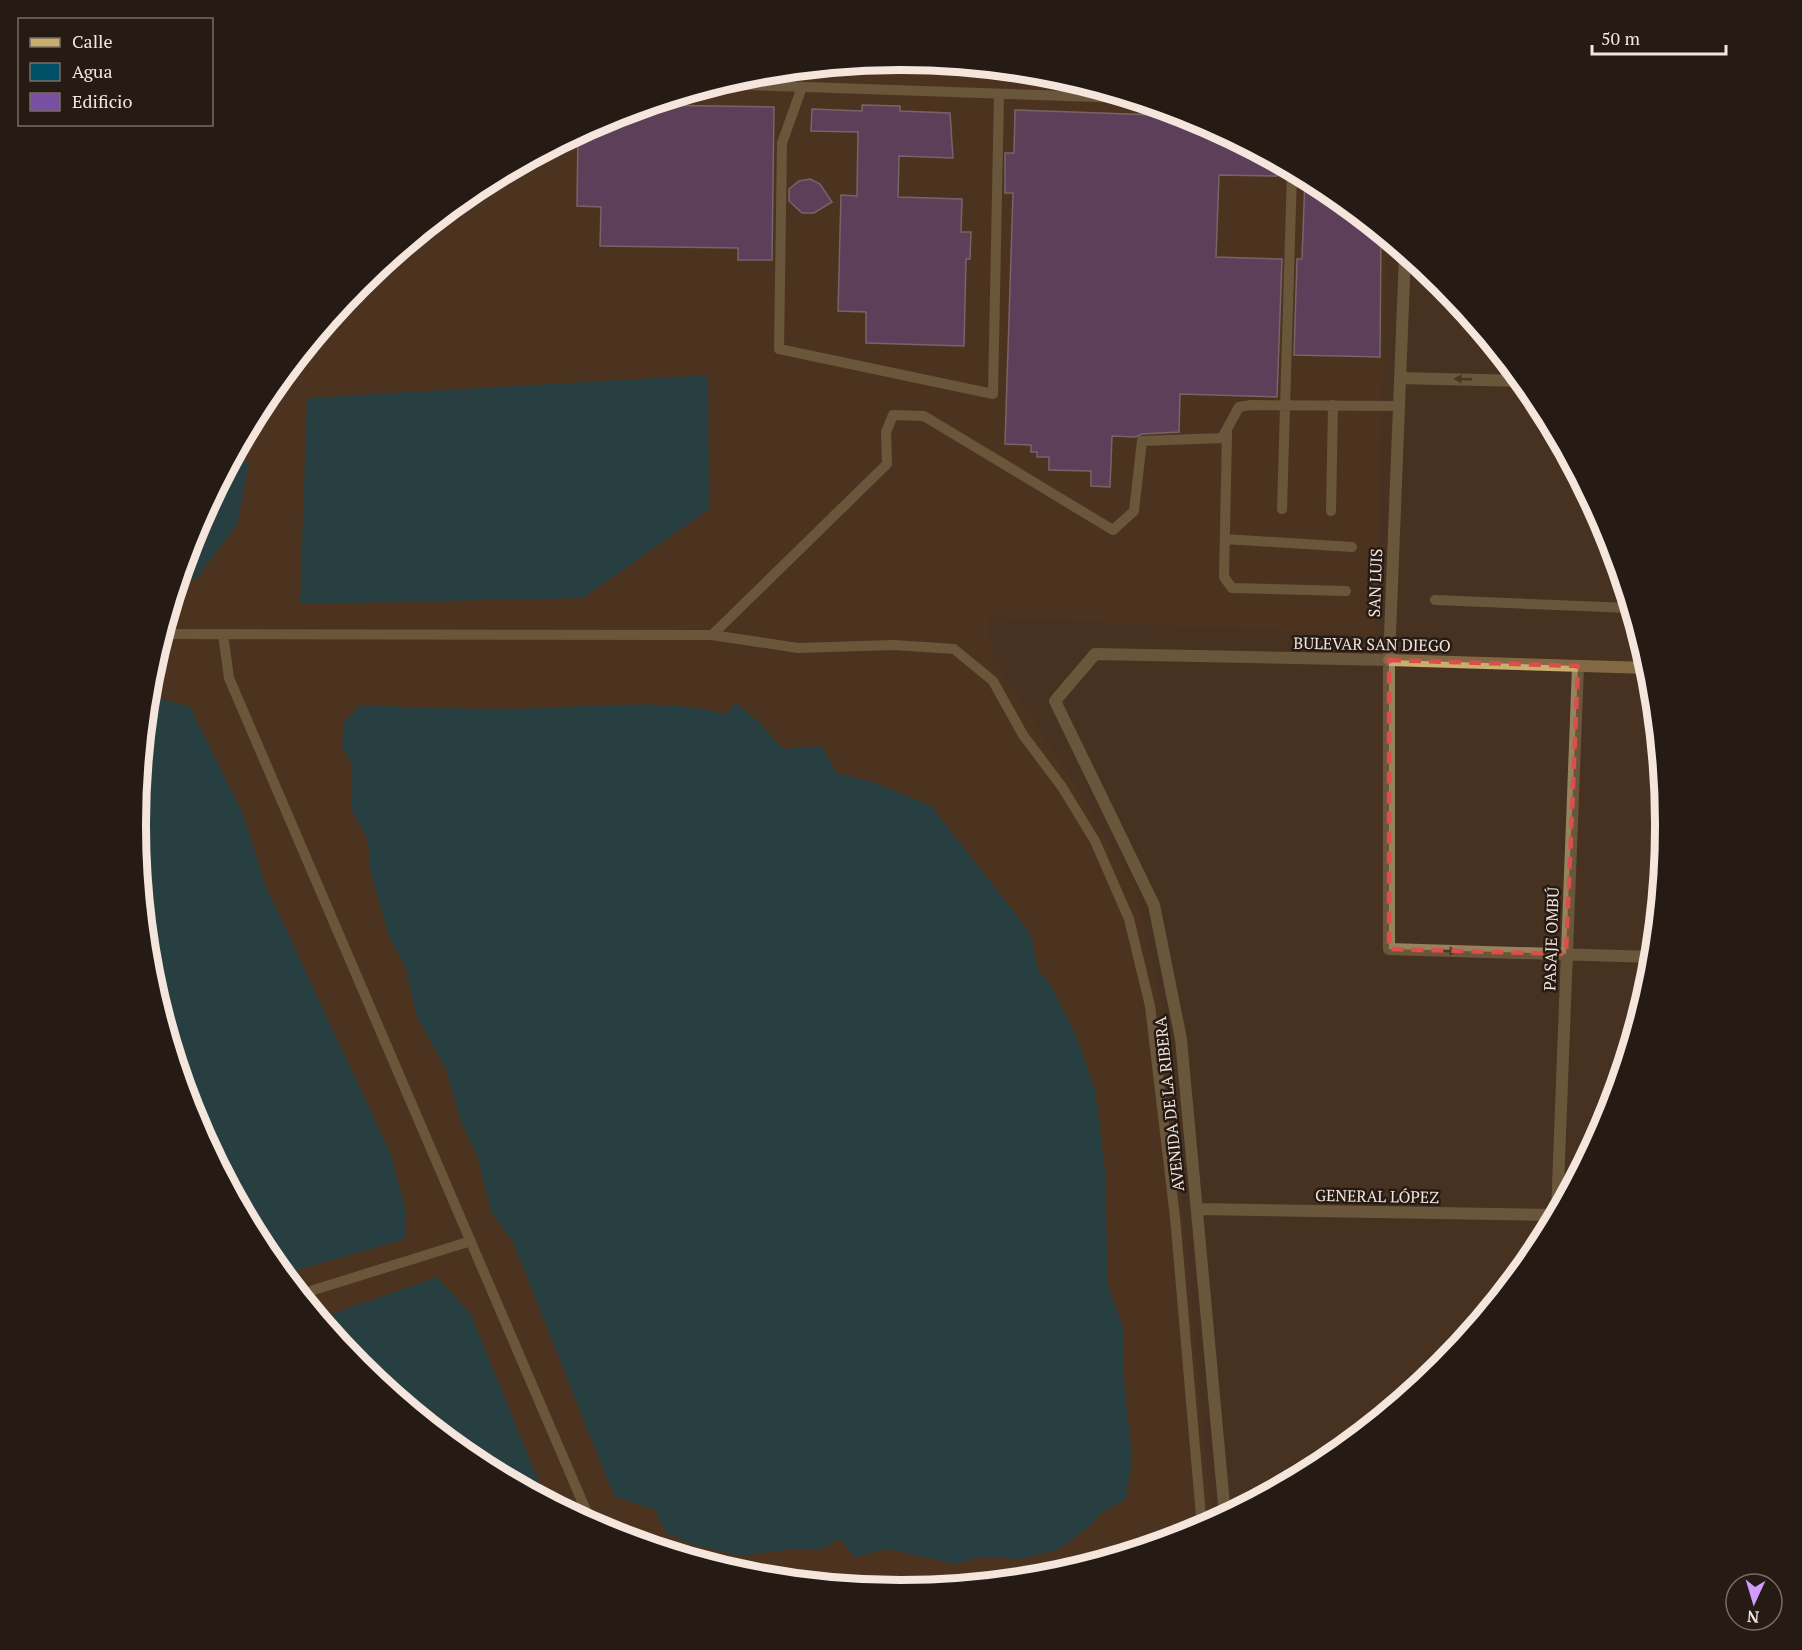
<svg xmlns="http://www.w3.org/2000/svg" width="1802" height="1650" font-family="'PT Serif',serif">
	<rect width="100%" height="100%" fill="#473121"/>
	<path fill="#523621" d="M901,60L1051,75L1194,118L1326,189L1387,239L1375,635L989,617L992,658L1077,787L1136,890L1165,1022L1212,1522L1193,1532L1050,1575L901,1590L751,1575L608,1532L476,1461L360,1366L265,1250L194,1117L151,974L136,825L151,675L194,532L265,400L360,284L476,189L609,118L752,75Z"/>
	<path fill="#005168" d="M708,375L709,509L583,598L300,604L307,398Z
		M237,452L249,464L237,525L196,579L179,582L194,532Z
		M149,695L190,707L243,814L264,882L391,1155L406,1211L405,1239L284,1274L268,1254L266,1245L262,1244L194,1117L151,974L136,825Z
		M736,703L760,723L783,749L821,746L837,773L873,782L931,806L1031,934L1038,970L1049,982L1076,1035L1095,1090L1105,1169L1108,1285L1124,1331V1381L1132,1459L1126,1499L1101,1513L1091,1525L1059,1549L1021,1559L979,1557L956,1564L887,1549L855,1557L840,1539L820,1550H785L740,1556L690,1544L665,1532L655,1510L614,1496L513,1242L491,1212L478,1158L461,1121L446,1069L416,1015L406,968L389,937L370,870L368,840L351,809V764L342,746L344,723L360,705C421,708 481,710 543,708C602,706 667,699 725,714Z
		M437,1277L471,1315L546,1499L476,1461L360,1366L320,1318Z"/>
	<path fill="#7950a1" stroke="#afa3be" stroke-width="1.5" d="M652,105L774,107L772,260H738V248L600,246L601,207L577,206L578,135L609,118Z
		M862,105L900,106V111L950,113L953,158L899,156L898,197L962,199L961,232H971L970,259H966L964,346L866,343V312L838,311L841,195L857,196L858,132L811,131L812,109L862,111Z
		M1015,110L1185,116L1278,163L1277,176L1219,175L1216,257L1282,259L1277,397L1180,394L1179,432L1142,434L1136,437L1112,436L1110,487L1091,486V471L1049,470V457H1037V452H1031V445L1005,444L1013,193H1005V153H1014Z
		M1305,178L1326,189L1381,234L1380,357L1294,355L1297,259H1302Z
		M810,179L820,184L832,202L814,213H802L789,201V189L799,181Z"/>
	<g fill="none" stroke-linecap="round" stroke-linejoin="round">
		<path stroke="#94835c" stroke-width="10" d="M720,84L1127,98
			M802,87L782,143L779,349L993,394L999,94
			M1227,433L1224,577L1232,588L1346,591
			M1282,509L1292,171
			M1331,511L1333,405
			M1225,539L1352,547
			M1435,600L1631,608
			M163,634L712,635L798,648L894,645L954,649L993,681L1023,735L1062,787L1095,841L1129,919L1150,1006L1175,1217L1202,1528
			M223,634L229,678L591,1522
			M712,635L887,464L886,432L893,415L924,416L1113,530L1134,511L1142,441L1222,438L1239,407L1251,405L1399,406
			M301,1294L471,1241"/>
		<path stroke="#94835c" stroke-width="12" d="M1405,254L1389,660V949L1653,957
			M1400,378L1522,381
			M1197,1209L1556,1215
			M1557,1212L1578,666
			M1225,1515L1181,1039L1154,905L1055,701L1095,654L1389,660"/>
		<path stroke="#c9ae6f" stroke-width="12" d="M1389,660L1649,668"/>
	</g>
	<defs><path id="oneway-solid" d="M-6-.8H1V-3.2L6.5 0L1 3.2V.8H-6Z" transform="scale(1.5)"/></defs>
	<g fill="#4c3f2d">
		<use href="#oneway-solid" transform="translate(1463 379) rotate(-178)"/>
		<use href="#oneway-solid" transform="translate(1448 951) rotate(2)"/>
	</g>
	<path d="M0 0H1802V1650H0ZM1389,660L1578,666L1566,954L1389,949Z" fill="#473121" fill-opacity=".55" fill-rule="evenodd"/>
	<path fill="none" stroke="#dc4e4c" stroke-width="4.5" stroke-dasharray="12 8" stroke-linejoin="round" d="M1389,660L1578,666L1566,954L1389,949Z"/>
	<g text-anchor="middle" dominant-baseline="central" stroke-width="5" stroke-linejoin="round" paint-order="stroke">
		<g font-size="16" fill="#f4e6dc" stroke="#251b14">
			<text transform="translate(1375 583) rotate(-88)">SAN LUIS</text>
			<text transform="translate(1372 644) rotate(1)">BULEVAR SAN DIEGO</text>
			<text transform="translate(1551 939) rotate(-88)">PASAJE OMBÚ</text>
			<text transform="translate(1169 1104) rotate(-96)">AVENIDA DE LA RIBERA</text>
			<text transform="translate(1377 1196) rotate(1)">GENERAL LÓPEZ</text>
		</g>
	</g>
	<path d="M0 0H1802V1650H0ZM900 70H901A754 754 0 0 1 1655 824V826A754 754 0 0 1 901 1580H900A754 754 0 0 1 146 826V824A754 754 0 0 1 900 70Z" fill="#251b14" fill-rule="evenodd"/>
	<path fill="none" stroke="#f4e6dc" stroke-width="8" d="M900 70H901A754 754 0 0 1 1655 824V826A754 754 0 0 1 901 1580H900A754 754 0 0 1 146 826V824A754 754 0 0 1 900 70Z"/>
	<rect x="18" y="18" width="195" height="108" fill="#251b14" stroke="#786c64" stroke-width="1.5"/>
	<rect x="30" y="38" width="30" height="9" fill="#c9ae6f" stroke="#786c64" stroke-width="1.5"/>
	<text x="72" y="48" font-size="18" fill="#f4e6dc">Calle</text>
	<rect x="30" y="63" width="30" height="18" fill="#005168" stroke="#786c64" stroke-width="1.5"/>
	<text x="72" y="78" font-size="18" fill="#f4e6dc">Agua</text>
	<rect x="30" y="93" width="30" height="18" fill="#7950a1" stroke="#786c64" stroke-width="1.5"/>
	<text x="72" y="108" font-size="18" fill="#f4e6dc">Edificio</text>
	<g transform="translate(1754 1602) rotate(184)"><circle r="28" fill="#251b14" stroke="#786c64" stroke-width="1.5"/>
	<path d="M0-4.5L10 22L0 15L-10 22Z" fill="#d39cfc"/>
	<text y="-9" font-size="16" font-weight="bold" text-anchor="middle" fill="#f4e6dc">N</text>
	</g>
	<path d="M1592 45v9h134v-9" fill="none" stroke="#f4e6dc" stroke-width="3"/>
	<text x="1601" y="45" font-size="18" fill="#f4e6dc" stroke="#251b14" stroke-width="4.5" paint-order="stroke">50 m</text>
</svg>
